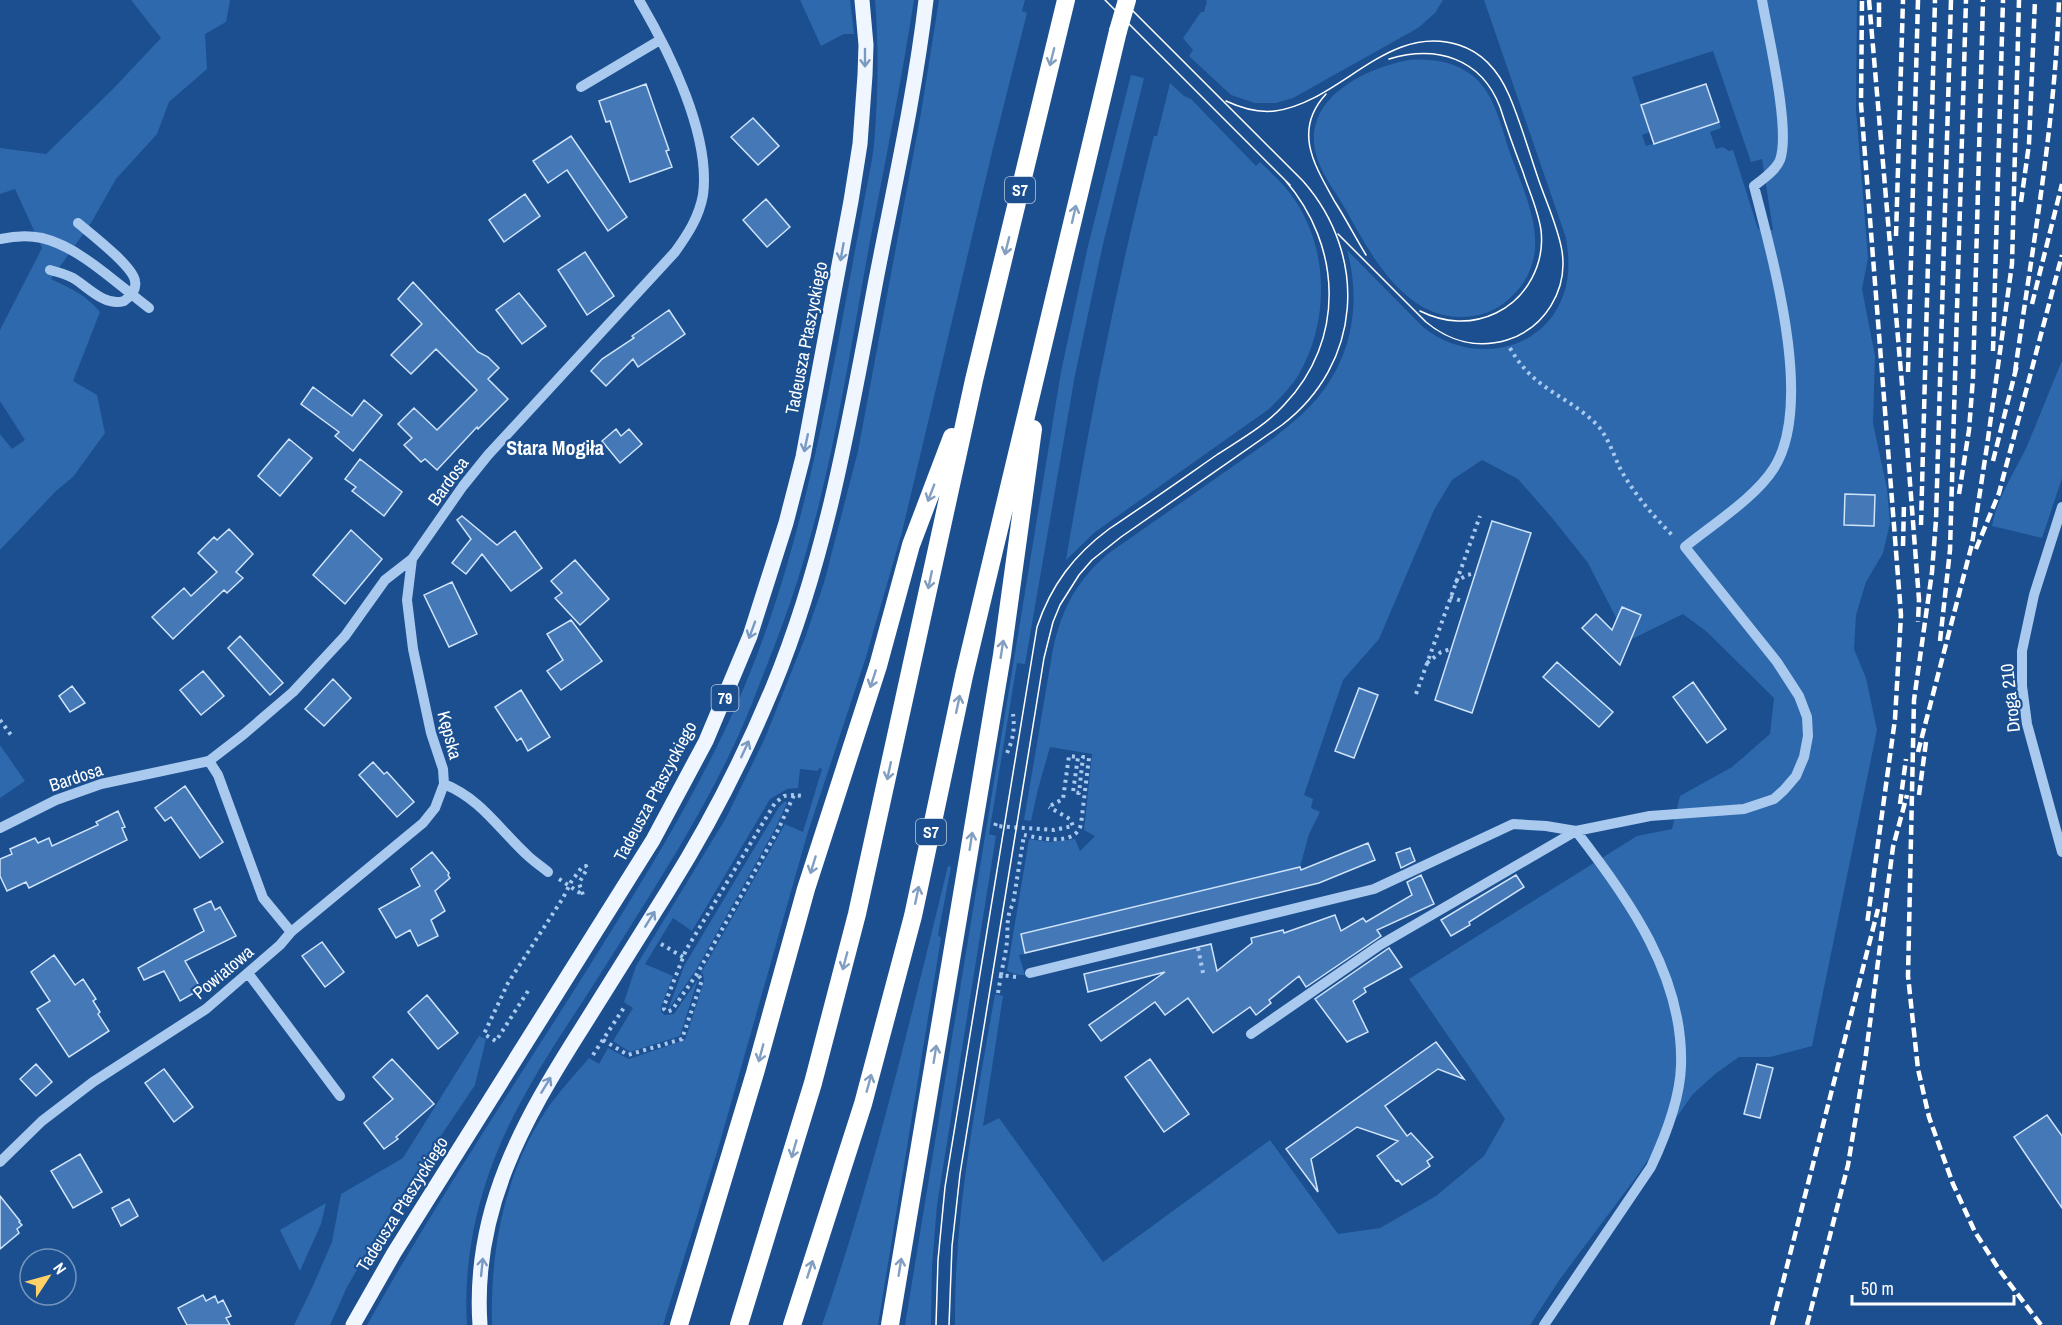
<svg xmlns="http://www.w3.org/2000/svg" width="2062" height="1325" font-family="'Archivo Narrow',sans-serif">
	<rect width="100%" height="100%" fill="#1b4f8f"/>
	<path fill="#2e69ad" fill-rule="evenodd" d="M131,0H230L226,22L205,34L207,69L169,102L157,134L116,179L91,223L51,279C71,289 85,294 100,312L73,381L97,395L105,433L73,477L56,491L0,550V434L12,449L25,440L0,401V330L42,248L15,189L0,194V148L46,154L113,89L161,38Z
		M800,0H850L854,34H844L821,46Z
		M875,0H914C901,84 884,168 868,252C849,357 833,464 802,566C788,613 769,660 751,706C713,800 655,887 601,973C566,1028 526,1084 500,1145C476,1201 463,1264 467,1325H367C434,1205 512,1089 585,973C634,895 683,817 723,734C787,602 816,460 843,316C850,278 857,240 864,202C867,183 872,164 874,145C878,96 879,49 875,0Z
		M939,0H1025L1022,11L1027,13L993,148L902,532L866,657L807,835L718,1149L663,1325H492C490,1255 503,1181 540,1120C553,1098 572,1078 589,1058L599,1064L608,1048L629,1059L685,1040L704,981L703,974L701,973L785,824L803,832L822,769L819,768L818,771L800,769L798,788L787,789L770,799L692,931L673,918L645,964L673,976L661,1007V1012L665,1015L674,1014L698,979L680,1036L630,1052L613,1041L633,1008L624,1002L636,966L726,818L765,738L805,638L824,583L858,451L921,113Z
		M1205,0H1443L1435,13L1418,28L1293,98L1276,103H1255L1231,95L1189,56L1193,50L1183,38L1201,12H1204L1207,1Z
		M1484,0H1857L1856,109L1868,258L1862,289L1875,356L1873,423L1887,489L1890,523L1883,553L1866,582L1856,615L1854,649L1866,678L1877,730L1812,1046L1770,1057H1739L1715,1074L1692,1095L1637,1176L1560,1279L1530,1325H955C954,1213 976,1104 995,994L1003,996L983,1126L999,1118L1103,1262L1270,1140L1338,1234L1380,1228L1436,1196L1484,1156L1505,1119L1409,979L1637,836L1672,829L1680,796L1732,767L1770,734L1774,698L1707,632L1683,614L1628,641L1588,563L1553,519L1518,479L1482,460L1452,480L1434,510L1379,639L1343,680L1304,795L1313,799L1311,808L1320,812L1309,834L1300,867L1021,934L1025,954L1019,955L1025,975H1019L1007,971L1029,839L1051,842L1075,839L1080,851L1095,836L1084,830L1092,754L1050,747L1038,789L1031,821L1024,820L1053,649C1062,608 1077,580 1109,553L1275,437C1291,424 1307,411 1319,396C1353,355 1361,300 1347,250L1422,326C1467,365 1544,355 1564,293C1570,275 1569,256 1566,238ZM1713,51L1751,162L1762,159L1773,230L1758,229L1733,150L1729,151L1723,147L1716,149L1710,132L1721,128L1719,122L1646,146L1642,135L1650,132L1632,77Z
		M1409,60C1431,58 1456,62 1473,76C1495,94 1501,127 1510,153C1527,200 1556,254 1512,296C1501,307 1488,314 1473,316C1408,326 1372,257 1346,210C1336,192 1319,171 1315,150C1305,97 1366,68 1409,60Z
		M1131,75L1144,78L1103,244L1075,375L1025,664L1017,663L992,816L989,834L996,836L937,1205L932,1267L931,1325H905L1061,372L1088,246Z
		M1170,83L1184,96L1191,99L1256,166L1260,162C1271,173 1283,183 1292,196C1329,247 1330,320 1299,374C1291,387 1280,398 1269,409L1095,532L1066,560C1090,417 1118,276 1154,136H1157Z
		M2062,361V478L2042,538L1992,526C1997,497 2015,472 2027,446C2039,418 2050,389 2062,361Z
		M0,745L25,781L0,798Z
		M785,801L787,803L775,829L696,970L668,1010L684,966L779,807Z
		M948,866L951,867L938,935L941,938L878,1325H822C874,1175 910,1020 948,866Z
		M479,1036L486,1039L475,1085L396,1203L347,1287L330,1325H294L312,1288L332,1242L341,1194L403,1158Z
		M326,1203L321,1224L300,1271L280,1230Z"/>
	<path fill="#4478b7" stroke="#cfe3fa" stroke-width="1.5" d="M646,84L669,150L666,151L672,167L630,182L610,121L606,122L599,101Z
		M1706,84L1719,122L1654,144L1641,105Z
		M753,118L779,146L758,165L731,137Z
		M571,136L627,217L608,231L567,170L548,183L533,161Z
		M525,194L540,216L504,242L489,220Z
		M766,199L790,227L767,247L743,220Z
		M585,252L614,296L587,315L558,270Z
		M413,282L478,352L488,357L499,368L488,379L508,399L478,429L477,427L437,470L425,459L421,462L404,445L412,438L398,424L414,408L437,430L477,390L436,349L411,374L391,355L422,324L398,299Z
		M519,293L546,326L522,344L496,310Z
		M669,310L685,334L638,367L633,359L606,386L591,371L602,359L634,338L632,336Z
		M313,387L352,416L364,400L382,415L353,451L335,436L339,432L301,404Z
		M616,429L621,436L629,429L642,444L620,463L602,441Z
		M289,439L312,458L280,496L258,476Z
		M360,459L402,492L384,516L352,491L356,487L345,479Z
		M1845,494L1875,495L1874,526L1844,525Z
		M462,516L497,545L515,531L542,568L511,591L482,554L466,574L452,563L471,539L457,520Z
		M1492,521L1531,533L1472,713L1435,700Z
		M229,529L253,554L236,572L243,578L227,593L224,590L173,639L152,617L184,588L191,596L217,572L198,553L214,537L217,540Z
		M351,530L382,559L345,604L313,575Z
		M575,560L609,599L580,625L555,598L562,593L551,581Z
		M452,582L477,634L449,647L424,595Z
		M1622,607L1641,615L1620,665L1582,628L1596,614L1612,630Z
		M571,620L602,661L561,690L547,671L563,660L547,634Z
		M240,636L283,683L270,695L228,648Z
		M1557,662L1613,712L1599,727L1543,677Z
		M203,671L224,696L201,715L180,690Z
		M333,679L351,698L324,726L305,709Z
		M1693,682L1726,729L1707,743L1673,697Z
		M72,686L85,703L70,712L59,696Z
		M1359,688L1378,695L1354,758L1335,751Z
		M521,690L550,737L528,751L521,738L517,741L495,707Z
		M373,762L384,774L387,772L414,802L397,817L359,775Z
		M185,786L223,842L200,858L171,817L165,821L155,808Z
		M118,811L125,827L122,828L127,840L29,888L26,882L7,891L0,876V859L12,854L10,849L35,838L38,843L49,838L52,846L98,825L96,822Z
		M1368,843L1375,860L1319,883L1025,953L1021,934L1300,867L1301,870Z
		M1410,848L1415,861L1401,868L1396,853Z
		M432,852L449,873L448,875L450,878L435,891L445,911L431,920L438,936L418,946L410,930L396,938L379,909L420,886L411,869Z
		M1421,875L1434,904L1377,930L1381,936L1306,987L1299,976L1269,1000L1271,1003L1256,1015L1250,1007L1213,1033L1188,998L1165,1015L1155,1002L1101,1041L1089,1025L1165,972L1088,992L1084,974L1211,944L1217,971L1252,943L1251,938L1283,930L1284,933L1335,915L1341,931L1363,918L1366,922L1412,895L1407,882Z
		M1516,875L1524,887L1469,922L1470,925L1451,936L1441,920Z
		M211,901L215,910L220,907L236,936L185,961L201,989L180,1001L164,971L144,980L138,968L204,931L194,909Z
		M322,942L344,972L325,987L302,956Z
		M1389,948L1402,967L1364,988L1366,992L1353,1001L1368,1032L1347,1042L1315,999Z
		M54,955L75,985L83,979L96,999L93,1001L100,1012L98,1014L109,1031L69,1057L37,1009L50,1001L31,972Z
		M427,995L458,1033L438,1049L408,1012Z
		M1436,1042L1464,1079L1438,1069L1385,1106L1407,1136L1411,1133L1433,1157L1427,1161L1430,1166L1402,1185L1398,1180L1396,1181L1377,1156L1398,1141L1357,1127L1311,1159L1318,1192L1286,1149Z
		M392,1059L434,1104L396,1137L398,1139L384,1149L364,1123L393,1099L373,1077Z
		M1150,1059L1189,1114L1164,1132L1125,1077Z
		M36,1064L52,1082L36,1096L20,1079Z
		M1757,1064L1773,1068L1760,1118L1744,1114Z
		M164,1069L193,1107L174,1122L145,1083Z
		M2047,1115L2062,1136V1208L2014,1137Z
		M80,1154L102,1192L73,1208L51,1171Z
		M0,1196L20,1221L19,1222L22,1225L17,1229L19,1233L0,1249Z
		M129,1199L138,1216L121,1226L112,1208Z
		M203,1295L206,1301L215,1296L218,1303L223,1300L231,1316L226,1318L230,1325H187L178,1308Z"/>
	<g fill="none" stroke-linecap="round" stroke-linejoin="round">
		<path stroke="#a9c9ee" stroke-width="4" stroke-dasharray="3 4.5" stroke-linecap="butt" d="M1510,348C1518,362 1527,373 1540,383C1559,398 1582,408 1599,427C1610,441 1614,457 1622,472C1636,496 1654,517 1674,537
			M1455,582L1467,575L1476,573
			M1450,597L1462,601
			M1427,663L1441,652L1451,649
			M1416,694L1480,516
			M0,720L11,735
			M1007,753C1013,740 1015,728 1013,714
			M794,795L784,796L775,803L686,950L664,1006V1009L667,1012L672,1010L697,974L778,830L794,795L804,796
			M996,823L995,826L1054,830L1073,826L1070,819L1049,807
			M1024,835C1040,838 1076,847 1081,824L1089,758L1083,757L1079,793L1073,792L1078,757L1069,756L1063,799L1048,807
			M559,879L583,895
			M661,944L683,957
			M1198,948L1203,973
			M1016,977L1001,975C1003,964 1006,952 1007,941C1008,928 1006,916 1013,904L1024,835
			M528,991L496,1041L484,1034L508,983L563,898L571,882L582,867L586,866L587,869L579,883L583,895
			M998,993L1001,975
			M603,1040L628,1055L682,1039L702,980L697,974
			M593,1055L625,1006"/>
		<path stroke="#a9c9ee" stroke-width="10" d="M581,87L660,40
			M0,239C14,236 28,235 42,238C80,247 118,285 149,308
			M50,270C58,272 65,274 73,278C88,287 105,307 124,301C131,296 137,290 135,281C133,266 91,234 78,223
			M2062,507L2034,595L2022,651V686L2027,724L2062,852
			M209,761L218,775L263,898L291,932
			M444,784C481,799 498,828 526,854C533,861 541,866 548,872
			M0,828L56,800L101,784L209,761L244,734L293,692L345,636L385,580L412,559L463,486L488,455L675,252C688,234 699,217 703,195C711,135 669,51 639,0
			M248,973L340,1096
			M1030,973L1374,889L1513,824L1546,826L1576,831C1629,899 1684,977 1681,1066C1680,1100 1665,1137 1651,1167L1544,1325
			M1251,1034L1380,945L1576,831L1650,816L1744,809L1774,799L1784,790L1796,776L1804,757L1808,736L1807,717L1799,696L1777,662L1685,547C1712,525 1756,497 1774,468C1815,403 1772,257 1754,186C1763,179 1776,170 1780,160C1791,130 1768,35 1762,0
			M0,1162L42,1121L93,1082L206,1009L280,945L291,932L423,823L435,808L444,784L443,769L431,733L413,649L407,600L412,559"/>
		<path stroke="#f0f6ff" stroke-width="15" d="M353,1325L394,1253L653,840L706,741L750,636L786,523L803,457L851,201L860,144L865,75L866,45L862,0
			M480,1325C472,1210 523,1121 582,1028C611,982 640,935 669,889C709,825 744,757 773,687C827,556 850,418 876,280C894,187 915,94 926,0"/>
		<path stroke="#fff" stroke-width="18" d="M679,1325L755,1073L806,889L878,666L911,545L952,437
			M739,1325L813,1083L857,914L974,380L1066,0
			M792,1325L863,1104L913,916L964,676L1118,31
			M890,1325L1002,655L1033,429"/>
		<path stroke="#fff" stroke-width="1.5" d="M1105,0L1290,185
			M1389,59C1437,45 1481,58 1500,107C1507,129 1515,151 1523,172C1529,191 1538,210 1541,230C1545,264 1527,298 1496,313C1471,325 1444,323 1420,311
			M1326,94C1292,131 1315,166 1335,202C1346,219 1355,237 1366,255
			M1226,101C1241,108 1258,113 1275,111C1341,102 1388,22 1459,45C1484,53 1499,72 1509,95C1521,123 1529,152 1539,181C1547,204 1558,227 1562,251C1568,290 1545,328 1507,340C1477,349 1449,341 1426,322L1338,234
			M936,1325L938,1260L945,1187L1037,627C1051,585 1074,555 1109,529C1145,505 1182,479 1218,454C1241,439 1266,425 1284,405C1346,340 1342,246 1285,180
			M949,1325L952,1246L960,1174L1044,658L1053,622L1060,605L1079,575L1092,560L1121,537L1282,425C1362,364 1369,256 1303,181L1122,0"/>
		<path stroke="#fff" stroke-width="4.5" stroke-dasharray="10 4.5" stroke-linecap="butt" d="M1869,0L1906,431L1919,600L1918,622
			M1951,0L1936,520L1932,572L1914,700L1908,976L1918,1069L1929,1117L1953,1184L1975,1232L2000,1271L2041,1325
			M1862,1L1861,104L1901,615L1895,719L1867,924
			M1879,27V0
			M2021,202L2029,144L2035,0
			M1896,236L1903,0
			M2032,304L2062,184
			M1993,351L2003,0
			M1908,372L1918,0
			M2015,372C2032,249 2055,125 2059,0
			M1993,461L2017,365
			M1959,494L1969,430L1973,378L1983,0
			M1921,525L1935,0
			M1903,546L1904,504
			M1976,549L1999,493L2062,255
			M1940,641L1950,550L1966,0
			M1918,752L1972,544L1987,446L2012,264L2019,0
			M1919,795L1926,742
			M1900,804L1906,759
			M1772,1325L1878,909
			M1807,1325L1848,1165L1865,1061L1893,847L1907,795"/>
		<path stroke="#fff" stroke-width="18" d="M1118,31L1127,0"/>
	</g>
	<defs><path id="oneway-shaft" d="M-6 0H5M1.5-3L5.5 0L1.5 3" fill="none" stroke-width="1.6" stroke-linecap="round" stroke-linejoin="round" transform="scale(1.5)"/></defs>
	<g stroke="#829ec1">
		<use href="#oneway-shaft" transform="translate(1052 57) rotate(104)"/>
		<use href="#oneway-shaft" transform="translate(1074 214) rotate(-77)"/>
		<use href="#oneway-shaft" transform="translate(1007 246) rotate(104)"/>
		<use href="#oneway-shaft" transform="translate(931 493) rotate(111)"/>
		<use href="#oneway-shaft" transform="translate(930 580) rotate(102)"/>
		<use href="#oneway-shaft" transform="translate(1002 649) rotate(-81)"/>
		<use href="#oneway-shaft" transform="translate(873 679) rotate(108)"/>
		<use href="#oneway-shaft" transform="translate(958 704) rotate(-78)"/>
		<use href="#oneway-shaft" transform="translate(889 771) rotate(102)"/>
		<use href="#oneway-shaft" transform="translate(971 841) rotate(-81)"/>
		<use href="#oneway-shaft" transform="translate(813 865) rotate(107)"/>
		<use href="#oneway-shaft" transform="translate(917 895) rotate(-78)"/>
		<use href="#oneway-shaft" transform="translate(845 961) rotate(105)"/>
		<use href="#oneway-shaft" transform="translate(761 1053) rotate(105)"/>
		<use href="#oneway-shaft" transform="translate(935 1054) rotate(-81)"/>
		<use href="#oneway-shaft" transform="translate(869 1083) rotate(-75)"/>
		<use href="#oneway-shaft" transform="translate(794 1149) rotate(106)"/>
		<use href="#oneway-shaft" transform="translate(900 1267) rotate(-81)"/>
		<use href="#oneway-shaft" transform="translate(810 1269) rotate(-72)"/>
	</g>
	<g stroke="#7b9ac1">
		<use href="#oneway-shaft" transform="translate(865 58) rotate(90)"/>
		<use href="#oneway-shaft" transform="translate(842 252) rotate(100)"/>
		<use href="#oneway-shaft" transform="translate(806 443) rotate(102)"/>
		<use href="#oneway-shaft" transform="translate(752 630) rotate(110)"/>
		<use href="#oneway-shaft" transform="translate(745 749) rotate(-65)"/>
		<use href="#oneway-shaft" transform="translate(650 919) rotate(-58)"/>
		<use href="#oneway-shaft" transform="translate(546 1085) rotate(-59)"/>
		<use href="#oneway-shaft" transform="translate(482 1267) rotate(-84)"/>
	</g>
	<g text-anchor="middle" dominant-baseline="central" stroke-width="4.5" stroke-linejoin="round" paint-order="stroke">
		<g fill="#1b4f8f" stroke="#bbcadd" stroke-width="1.5">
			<rect x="1005" y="177" width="30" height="26" rx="4.5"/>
			<rect x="711.5" y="685" width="27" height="26" rx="4.5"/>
			<rect x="916" y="819" width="30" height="26" rx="4.5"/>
		</g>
		<g font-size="16" font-weight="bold" fill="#fff">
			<text x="1020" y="190">S7</text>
			<text x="725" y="698">79</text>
			<text x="931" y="832">S7</text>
		</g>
		<g font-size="18" fill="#fff" stroke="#1b4f8f">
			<text transform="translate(806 338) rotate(-79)">Tadeusza Ptaszyckiego</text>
			<text transform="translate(448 481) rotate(-54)">Bardosa</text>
			<text transform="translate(2010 698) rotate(-96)">Droga 210</text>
			<text transform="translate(450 735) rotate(75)">Kępska</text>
			<text transform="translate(76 777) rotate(-18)">Bardosa</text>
			<text transform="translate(655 791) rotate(-62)">Tadeusza Ptaszyckiego</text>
			<text transform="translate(223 972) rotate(-40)">Powiatowa</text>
			<text transform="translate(402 1204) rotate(-58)">Tadeusza Ptaszyckiego</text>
		</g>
		<g font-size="20" font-weight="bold" fill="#fff" stroke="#1b4f8f">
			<text x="555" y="447">Stara Mogiła</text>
		</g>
	</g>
	<g transform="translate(48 1277) rotate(54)"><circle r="28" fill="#1b4f8f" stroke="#7695bc" stroke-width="1.5"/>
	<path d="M0-4.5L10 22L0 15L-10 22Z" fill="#ffd166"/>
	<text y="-9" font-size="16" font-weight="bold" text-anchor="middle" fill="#ffffff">N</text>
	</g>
	<path d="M1852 1295v9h162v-9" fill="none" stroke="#ffffff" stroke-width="3"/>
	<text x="1861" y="1295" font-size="18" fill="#ffffff" stroke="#1b4f8f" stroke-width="4.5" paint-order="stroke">50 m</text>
</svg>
